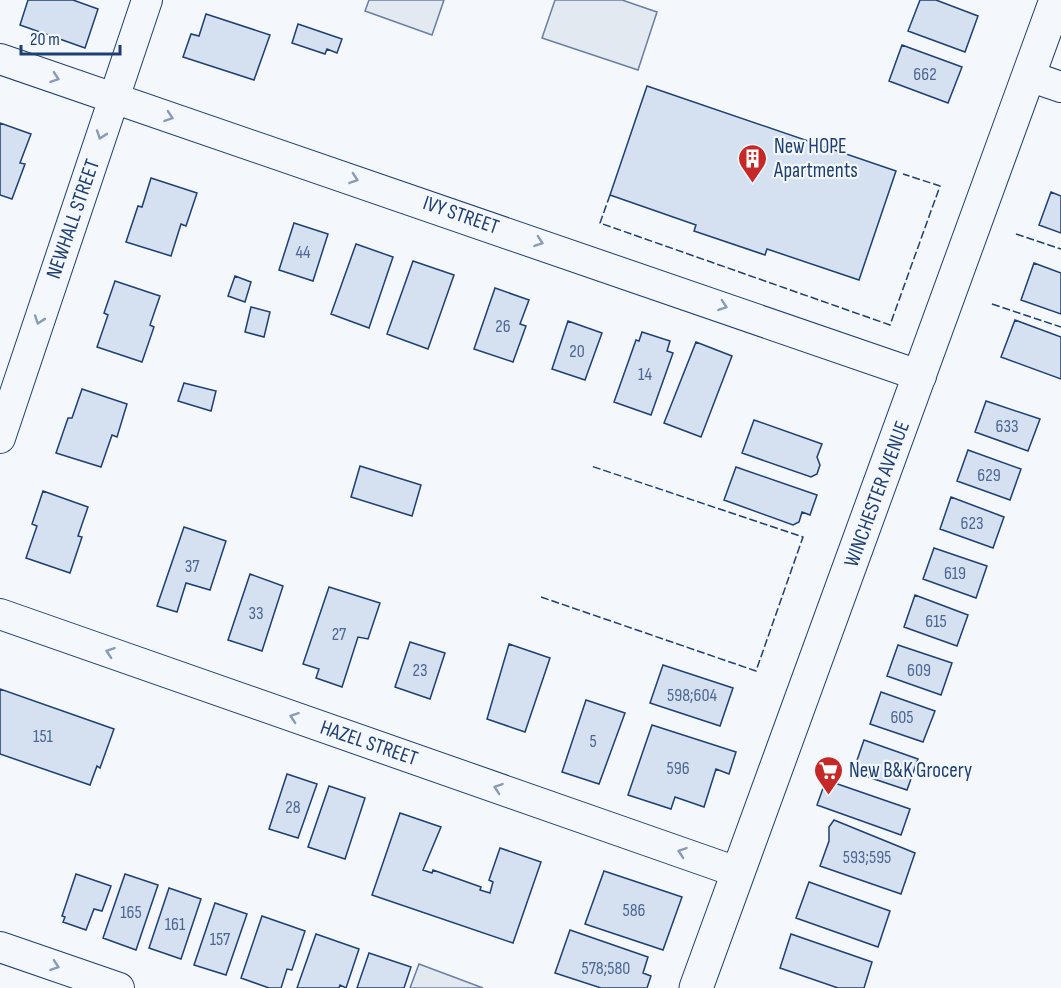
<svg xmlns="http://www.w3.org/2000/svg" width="1061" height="988" font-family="'Sofia Sans Condensed',sans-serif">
	<rect width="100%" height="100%" fill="#f4f7fb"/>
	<path fill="#e3e9f0" stroke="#687fa3" stroke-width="1.5" d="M369,0H444L432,35L365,11Z
		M555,0H622L657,12L638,70L542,38Z
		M419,964L483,988H410Z"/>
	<path fill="#d5e0f0" stroke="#1d3f73" stroke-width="1.5" d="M28,0H73L98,9L85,48L20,25Z
		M920,0H936L978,16L965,52L908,31Z
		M206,14L270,35L254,80L183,57L191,34L199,36Z
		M298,24L342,39L337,53L327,49L325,54L292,43Z
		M902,45L962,67L948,103L889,81Z
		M647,86L896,171L859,280L767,249L765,255L694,231L696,225L610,195Z
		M0,123L31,134L20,163L25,164L12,199L0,195Z
		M151,178L197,193L186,226L181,224L171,256L126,242L138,206L142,207Z
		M1051,192L1061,196V233L1039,225Z
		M294,223L328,234L313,281L279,270Z
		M356,244L393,257L369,328L331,314Z
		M413,261L454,275L428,349L387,334Z
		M1034,263L1061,273V314L1021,300Z
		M235,276L251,282L245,302L228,296Z
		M115,281L160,296L150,325L154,327L142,362L97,347L108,315L104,313Z
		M495,288L529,300L520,324L526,326L513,362L474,349Z
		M251,307L270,312L264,337L245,332Z
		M1015,320L1061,337V379L1001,357Z
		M568,321L602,333L585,380L552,369Z
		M642,332L670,341L667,351L673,353L651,415L614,402L636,340L639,341Z
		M696,342L732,356L701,437L664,423Z
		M184,383L216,391L211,411L178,401Z
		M82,389L127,404L117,437L112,435L101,467L56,453L68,418H72Z
		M986,401L1040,419L1028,451L975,432Z
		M754,420L822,444L817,457L820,465L817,474L811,477L742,453Z
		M968,450L1021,469L1010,500L957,481Z
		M360,466L421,485L412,516L351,497Z
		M736,467L817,495L810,515L802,512L799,522L793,525L724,500Z
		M43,491L88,507L78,536L82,537L70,573L26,558L37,526L32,524Z
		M951,497L1004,517L993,548L940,529Z
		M184,527L226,541L210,590L186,583L177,612L157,606Z
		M934,548L987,566L976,598L923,579Z
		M250,574L283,586L262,651L228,640Z
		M329,587L380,603L368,639L358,637L342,687L316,678L319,669L303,664Z
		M915,595L968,615L957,646L904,627Z
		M410,642L445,653L430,699L395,687Z
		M509,644L550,658L525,732L487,719Z
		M898,645L952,663L941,695L887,676Z
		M663,665L733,688L720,726L650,703Z
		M0,689L114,729L100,768L97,766L90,785L0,754Z
		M881,692L935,711L923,742L870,724Z
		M586,700L625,713L599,784L562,772Z
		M652,725L736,752L729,774L716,769L704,807L675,797L671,809L628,795Z
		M864,740L918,759L907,790L853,772Z
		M287,774L317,784L298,838L269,829Z
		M826,780L910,809L901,835L817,805Z
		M329,786L365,798L345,859L308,847Z
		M400,813L441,827L423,870L432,873L433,870L481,887L480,890L490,893L493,882L489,880L500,848L541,862L513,943L372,895Z
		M834,820L915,853L901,894L820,866L829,841V827Z
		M604,871L682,897L663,950L585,924Z
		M76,874L111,886L102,911L94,909L86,930L63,922L65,917L62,916Z
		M125,874L158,885L136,950L103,938Z
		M809,882L890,911L878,947L796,918Z
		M169,888L201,899L181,959L149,948Z
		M215,903L247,914L226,975L194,965Z
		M262,916L305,931L292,970L287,969L281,988H269L241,978Z
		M570,930L648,957L643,973L651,976L647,988H601L555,973Z
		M316,934L359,949L346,988L340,985L339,988H297Z
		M791,934L872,962L864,988H838L780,968Z
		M369,953L411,967L404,988H357Z"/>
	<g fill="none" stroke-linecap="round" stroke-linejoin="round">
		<defs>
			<path id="minor" d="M0,59L921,376
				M1029,76L1061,87
				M0,438L147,0
				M0,614L737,872
				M0,947L119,988"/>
			<path id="tertiary" d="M696,988L1056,0"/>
		</defs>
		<use href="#minor" stroke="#1d3f73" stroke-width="32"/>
		<use href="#tertiary" stroke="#1d3f73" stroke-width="35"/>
		<use href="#minor" stroke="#f4f7fb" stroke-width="30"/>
		<use href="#tertiary" stroke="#f4f7fb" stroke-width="33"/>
		<path stroke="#1d3f73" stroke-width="1.5" stroke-dasharray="8 3" stroke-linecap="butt" d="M610,195L600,223L890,325L940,186L903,174
			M1016,234L1061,249
			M992,304L1061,327
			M541,597L756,671L803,537L591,466"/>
	</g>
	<defs><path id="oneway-chevron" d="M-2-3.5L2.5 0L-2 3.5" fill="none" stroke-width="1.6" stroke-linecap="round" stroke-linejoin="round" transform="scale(1.5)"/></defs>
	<g stroke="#889bb7">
		<use href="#oneway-chevron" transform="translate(55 78) rotate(19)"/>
		<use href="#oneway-chevron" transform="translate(169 117) rotate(19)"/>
		<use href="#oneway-chevron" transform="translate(101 135) rotate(109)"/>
		<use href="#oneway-chevron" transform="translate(354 179) rotate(19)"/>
		<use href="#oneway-chevron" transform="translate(539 242) rotate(19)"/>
		<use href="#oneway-chevron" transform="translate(723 306) rotate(19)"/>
		<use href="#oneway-chevron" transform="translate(39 320) rotate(109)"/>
		<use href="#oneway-chevron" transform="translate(110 652) rotate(-161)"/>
		<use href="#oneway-chevron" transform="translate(294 717) rotate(-161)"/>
		<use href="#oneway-chevron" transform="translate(498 788) rotate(-161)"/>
		<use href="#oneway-chevron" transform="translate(682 852) rotate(-161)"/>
		<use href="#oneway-chevron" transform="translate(55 966) rotate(19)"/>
	</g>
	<defs>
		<symbol id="building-pin" viewBox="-11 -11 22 30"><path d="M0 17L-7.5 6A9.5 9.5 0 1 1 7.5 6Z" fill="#c62828" stroke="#f4f7fb"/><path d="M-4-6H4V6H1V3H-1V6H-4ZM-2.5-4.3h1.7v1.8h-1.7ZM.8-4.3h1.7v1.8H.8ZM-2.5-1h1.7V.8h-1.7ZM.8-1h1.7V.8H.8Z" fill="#fff"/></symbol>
		<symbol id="supermarket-pin" viewBox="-11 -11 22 30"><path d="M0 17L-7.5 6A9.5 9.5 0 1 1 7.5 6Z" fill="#c62828" stroke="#f4f7fb"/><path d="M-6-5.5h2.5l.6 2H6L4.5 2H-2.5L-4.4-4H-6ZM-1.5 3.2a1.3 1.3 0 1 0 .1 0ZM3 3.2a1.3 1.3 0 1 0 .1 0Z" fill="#fff"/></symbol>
	</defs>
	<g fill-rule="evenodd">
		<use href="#building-pin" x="736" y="142" width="33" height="45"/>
		<use href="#supermarket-pin" x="812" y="754" width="33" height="45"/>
	</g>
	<g text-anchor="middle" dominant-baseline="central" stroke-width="4.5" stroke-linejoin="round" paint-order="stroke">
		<g font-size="18" fill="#4b6792">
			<text x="925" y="74">662</text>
			<text x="303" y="252">44</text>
			<text x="503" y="326">26</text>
			<text x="577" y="351">20</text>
			<text x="645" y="374">14</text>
			<text x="1007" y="426">633</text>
			<text x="989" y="475">629</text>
			<text x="972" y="523">623</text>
			<text x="192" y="566">37</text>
			<text x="955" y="573">619</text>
			<text x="256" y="613">33</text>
			<text x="936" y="621">615</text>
			<text x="339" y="634">27</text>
			<text x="420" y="670">23</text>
			<text x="919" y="670">609</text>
			<text x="692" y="695">598;604</text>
			<text x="902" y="717">605</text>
			<text x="43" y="736">151</text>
			<text x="593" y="741">5</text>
			<text x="678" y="768">596</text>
			<text x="293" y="807">28</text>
			<text x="867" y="857">593;595</text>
			<text x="634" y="910">586</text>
			<text x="131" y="912">165</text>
			<text x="175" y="924">161</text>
			<text x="220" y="939">157</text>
			<text x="606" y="968">578;580</text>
		</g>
		<g font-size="21" fill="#1d3f73" stroke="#f4f7fb" text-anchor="start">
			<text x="774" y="146">New HOPE<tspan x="774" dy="24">Apartments</tspan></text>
			<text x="849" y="770">New B&amp;K Grocery</text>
		</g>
		<g font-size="21" fill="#1d3f73" stroke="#f4f7fb">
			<text transform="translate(461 215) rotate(19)">IVY STREET</text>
			<text transform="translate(73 219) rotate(-71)">NEWHALL STREET</text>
			<text transform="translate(877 494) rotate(-70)">WINCHESTER AVENUE</text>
			<text transform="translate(369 743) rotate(19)">HAZEL STREET</text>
		</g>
	</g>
	<path d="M21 45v9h99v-9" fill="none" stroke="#1d3f73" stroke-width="3"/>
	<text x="30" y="45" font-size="18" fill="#1d3f73" stroke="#f4f7fb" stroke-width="4.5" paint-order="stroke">20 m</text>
</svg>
